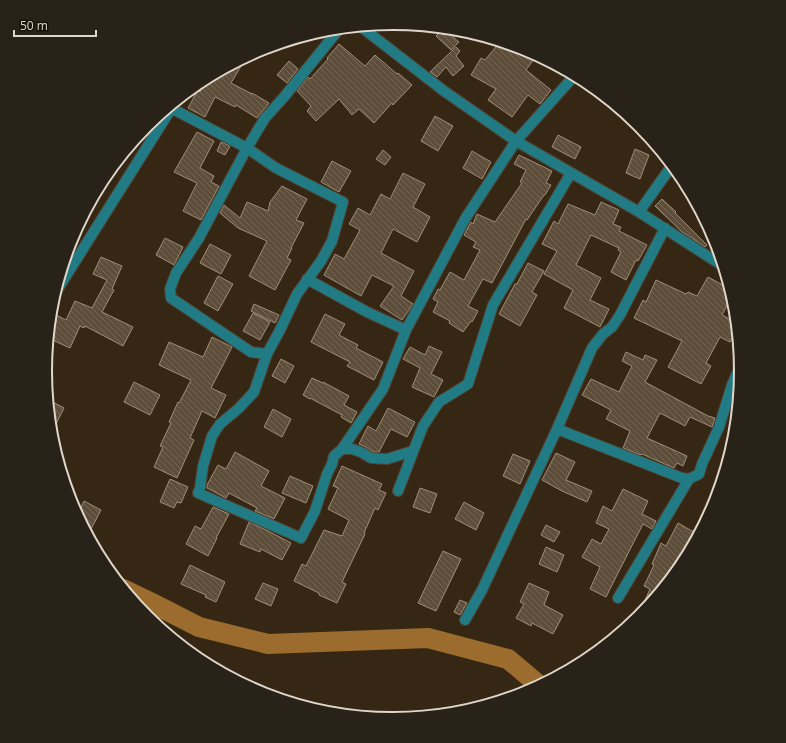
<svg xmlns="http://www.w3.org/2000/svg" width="786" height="743" font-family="'Open Sans',sans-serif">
	<defs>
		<pattern id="building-back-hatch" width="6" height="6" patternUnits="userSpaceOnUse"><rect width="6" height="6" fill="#5d4d39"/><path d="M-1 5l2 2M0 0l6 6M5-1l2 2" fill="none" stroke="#746654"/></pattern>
	</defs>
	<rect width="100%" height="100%" fill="#362715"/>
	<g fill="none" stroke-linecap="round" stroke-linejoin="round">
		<path stroke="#9b6c2d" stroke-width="20" d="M123,589L150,602L199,627L268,644L428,638L508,659L540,686"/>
	</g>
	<path fill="url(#building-back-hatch)" stroke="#9f8d77" d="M444,28L459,30L453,37L459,42L451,50L436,36Z
		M500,42L519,47L526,53L528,50L537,55L526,70L551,90L540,104L528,95L512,117L488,100L496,89L471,75L481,58L485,60Z
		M339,44L365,66L375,55L397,74L398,73L412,85L393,105L392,103L374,123L359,109L352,115L339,99L316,121L307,111L311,106L297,91L308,77L310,79L328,59L327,58Z
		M456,47L460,51L456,56L464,66L453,76L446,67L437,77L430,72Z
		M247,56L231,83L252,94V93L269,103L257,118L236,105L235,107L215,97L205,117L188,108L198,90L200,92L208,77Z
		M289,61L298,69L287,83L277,75Z
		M435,116L453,126L438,151L421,141Z
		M197,132L214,141L200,168L214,176L211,182L219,186L201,220L183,211L197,183L174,172Z
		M558,135L581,147L575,159L552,147Z
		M221,142L230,146L225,155L217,151Z
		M635,149L649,155L640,179L626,173Z
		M383,150L391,157L385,165L376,159Z
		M472,151L491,162L482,179L463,168Z
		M519,155L552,171L546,183L551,185L545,195H544L527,220L526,219L492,283L483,279L468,306L478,311L472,322L471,321L463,332L449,323L450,321L433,312L438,302L433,299L438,289L440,290L450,272L464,280L480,250L473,247L476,242L464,235L471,222L473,224L477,214L495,222L522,183L520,182L526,170L514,164Z
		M332,161L351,171L339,192L321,182Z
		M403,173L425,184L413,207L430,217L417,242L393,229L381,253L414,271L401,296L413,304L402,320L380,306L394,286L372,275L361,296L324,275L335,254L344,259L360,230L349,224L358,208L370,215L381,194L390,199Z
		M282,186L307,199L296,220L304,223L291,248H292L287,258L291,260L275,290L249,276L267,241L238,228L220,213L224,205L240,218L247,202L268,211L270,202Z
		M662,199L676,212L675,213L707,245L705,247L681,231L655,206Z
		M601,202L619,210L613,224L621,227L619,231L647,245L638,261L636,260L626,280L611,272L621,252L618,250L619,248L591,235L576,265L601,278L590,300L609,309L600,327L564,308L573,290L544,274L557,251L542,244L554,221L558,224L568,204L595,215Z
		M165,238L183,247L174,265L156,255Z
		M210,244L231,255L221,274L200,263Z
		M101,257L122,266L112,289L114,290L102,312L133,327L123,346L85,326L84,328L80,326L70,348L48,338L49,329L50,330L56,315L66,320L75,301L92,308L107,280L93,274Z
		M528,263L544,271L532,292L537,295L520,326L499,314L515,284H517Z
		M218,276L233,284L218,311L204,303Z
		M708,277L730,289L732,296L722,315L737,323V329L730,342L720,337L706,363L711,366L701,384L668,367L682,341L634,318L643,300L646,302L656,280L686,294L688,292L697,296Z
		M254,304L279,315L275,323L251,311Z
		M253,313L270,322L260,340L243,331Z
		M325,314L345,324L339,335L358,345L356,348L383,362L374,380L347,366L350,362L311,342Z
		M212,337L232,347L224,363L211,388L226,395L215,418L202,411L190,438L194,440L177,478L154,467L163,447L160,446L171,423L169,422L178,402L179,403L191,380L159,365L169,342L203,357Z
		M429,346L442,352L431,374L443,380L434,397L412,387L420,368L403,359L410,347L425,355Z
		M626,352L643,360L645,355L657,360L645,382L708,416L715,418L712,427L690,417L685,426L660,413L647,438L687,456L683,466L677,463L674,468L642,454L641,455L623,448L630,431L606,419L611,410L582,395L591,379L619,392L632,366L622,361Z
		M281,359L294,366L285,383L272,376Z
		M312,378L323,383V382L349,396L344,405L357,412L351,423L341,417L342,415L310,398V399L303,395Z
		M134,382L160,395L150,415L124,402Z
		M47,399L64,408L51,434L50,429Z
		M388,408L415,422L407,437L391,429L379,452H373L364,446L359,444L368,426L376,431Z
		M273,409L291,419L282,437L264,427Z
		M235,452L269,471L261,486L285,498L274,519L255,511L257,508L229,493L226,498L207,488V485L218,465L226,469Z
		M556,453L575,462L566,480L592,491L587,502L562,491L542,480Z
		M513,454L530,461L520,484L503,476Z
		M342,466L382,484L379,490L386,493L378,510L375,508L364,533L365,534L342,582L346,584L337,603L319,595V593L294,581L302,564L306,566L324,530L342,536L349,520L328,509L338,488L333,486Z
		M290,476L313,486L306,503L282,493Z
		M170,479L188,487L181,503L177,502L174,508L160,502Z
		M420,488L437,494L430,513L413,507Z
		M623,489L648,501L642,514L656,521L652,529L643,524L618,573L606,597L590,589L600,567L582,557L592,539L601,544L609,529L596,523L603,506L612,511Z
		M84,501L101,510L91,529L81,524L77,516Z
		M464,502L484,513L476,530L455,519Z
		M213,507L229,514L216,538H217L208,556L186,544L195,526L201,529Z
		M249,522L268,531L291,543L282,560L261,549L260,552L240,544Z
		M678,523L699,535L683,565L640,617L638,616L650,589L644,586L654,565L652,564L661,543L666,546Z
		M546,525L560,532L554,542L541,535Z
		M546,547L564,555L557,572L539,564Z
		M443,551L461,559L436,611L418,603Z
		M190,565L225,582L216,602L205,597L206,595L181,584Z
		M263,583L278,589L271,606L255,599Z
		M529,583L549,592L544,605L563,615L553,634L532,623L531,626L516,618L524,604L520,602Z
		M460,600L467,603L460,615L454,612Z"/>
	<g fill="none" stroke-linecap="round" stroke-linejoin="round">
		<defs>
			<path id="minor" d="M360,26L444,91L516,141L639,212L723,266
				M171,108L247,148L276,168L343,202L332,241L321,261L297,294L280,330L267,354L254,392L238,409L220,424L212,436L203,466L200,488L198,493L301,538L315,511L327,474L332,464L334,456L342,449H352L361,452L371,458L387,459L413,451
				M639,212L668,171L674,167
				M307,279L367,312L406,330
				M54,295L176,101
				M267,354L251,352L171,298L170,289L176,273L199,238L247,148L265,118L284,97L340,28
				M557,429L682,478L689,479L699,474L702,464L719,427L732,385L741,364
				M342,449L383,389L406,330L465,219L516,141L575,75
				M398,491L423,426L439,402L468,384L493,305L571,173
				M618,598L689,479
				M465,620L482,590L557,429L592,348L603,334L612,327L620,315L665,228"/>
		</defs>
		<use href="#minor" stroke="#514332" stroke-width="12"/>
		<use href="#minor" stroke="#207b85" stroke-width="10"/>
	</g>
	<path d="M0 0H786V743H0ZM52 371a341 341 0 1 1 682 0a341 341 0 1 1-682 0Z" fill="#282219" fill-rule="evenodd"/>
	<path fill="none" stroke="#e0d7cb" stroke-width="2" d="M52 371a341 341 0 1 1 682 0a341 341 0 1 1-682 0Z"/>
	<path d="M14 30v6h82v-6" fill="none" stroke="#e0d7cb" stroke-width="2"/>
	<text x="20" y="30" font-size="12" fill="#e0d7cb" stroke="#18120a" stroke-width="3" paint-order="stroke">50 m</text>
</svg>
